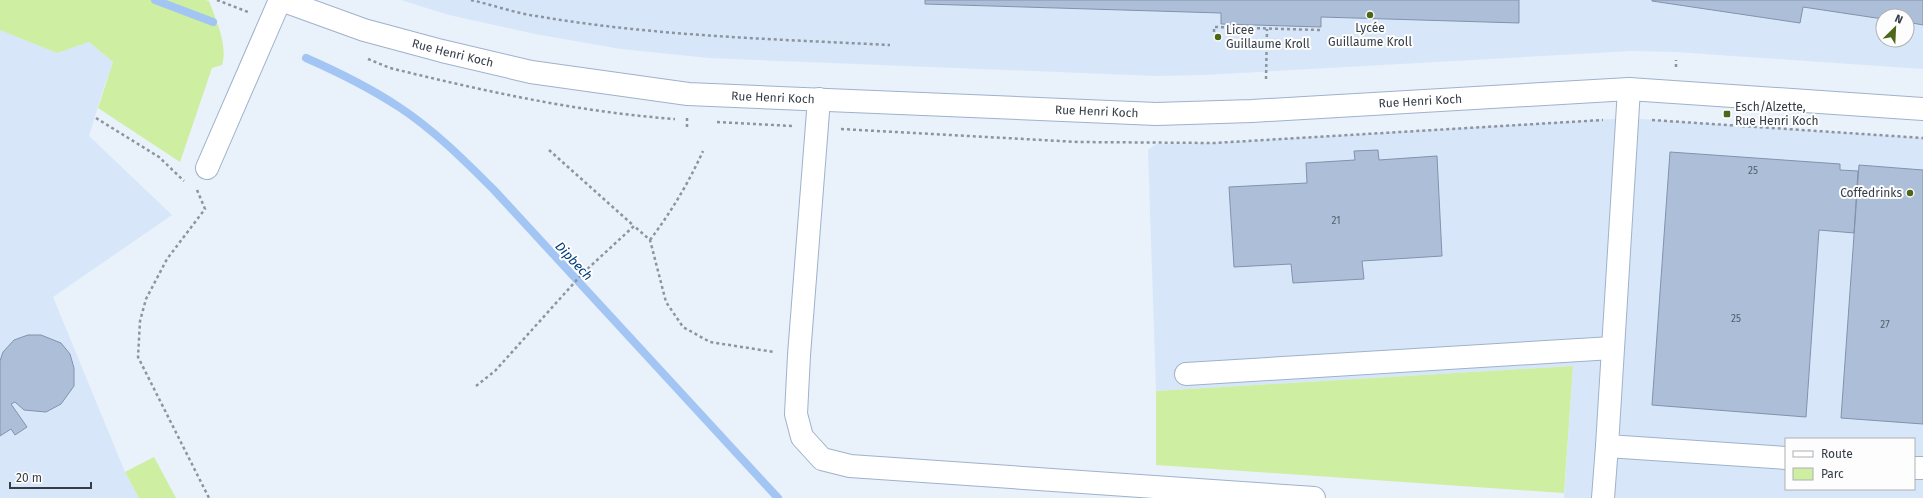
<svg xmlns="http://www.w3.org/2000/svg" width="1923" height="498" font-family="'Fira Sans',sans-serif">
	<rect width="100%" height="100%" fill="#e9f1fb"/>
	<path fill="#d8e6f9" fill-rule="evenodd" d="M401,0H1923V69L1676,52L1631,51L1204,75L1156,76L709,58L621,49L535,34L449,15ZM1883,16H1907V40H1883Z
		M0,30L57,53L89,42L113,62L103,90L89,136L172,215L53,297L125,472L139,498H0Z
		M1627,118L1923,138V498H1564L1573,366L1156,391L1148,150L1156,144L1214,143ZM1786,439H1914V489H1786Z"/>
	<path fill="#ceeea1" d="M0,0H205L209,1C216,20 228,45 222,65L212,68L180,162L98,108L113,62L89,42L57,53L0,30Z
		M1573,366L1564,493L1156,465V391Z
		M154,457L176,498H139L125,472Z"/>
	<g fill="none" stroke-linecap="round" stroke-linejoin="round">
		<path stroke="#a3c5f3" stroke-width="8" d="M155,0L213,22
			M306,58C338,72 370,88 399,107C434,130 464,160 494,190L778,498"/>
	</g>
	<path fill="#adbfd8" stroke="#8192aa" d="M925,0H1519V23L1321,17V27L1221,24V13L925,4Z
		M1652,0H1923V25L1907,22V16H1883V19L1803,7L1800,23L1652,1Z
		M1378,150L1379,160L1437,156L1442,256L1362,261L1364,279L1293,283L1291,264L1234,267L1229,187L1307,183L1306,163L1355,160L1354,151Z
		M1670,152L1840,164V170L1858,171L1854,233L1819,230L1806,417L1652,405Z
		M1859,165L1923,170V424L1841,418Z
		M28,335H41L61,343L70,354L74,368V386L61,404L46,412L24,410L15,402L11,404L27,427L15,435L11,429L0,436V361L3,352L14,340Z"/>
	<g fill="none" stroke-linecap="round" stroke-linejoin="round">
		<defs>
			<g id="minor">
				<path id="s1" d="M281,0L364,30L442,51L531,72L688,94L1156,114L1252,111L1629,89L1923,109"/>
				<path d="M1629,89L1607,446L1786,458"/>
				<path d="M819,99L799,355L796,414L802,437L822,459L850,466L1314,498"/>
				<path d="M207,168L280,0"/>
				<path d="M1186,374L1612,348"/>
				<path d="M1914,468H1923"/>
				<path d="M1603,498L1607,446"/>
			</g>
		</defs>
		<use href="#minor" stroke="#9fb2ca" stroke-width="24"/>
		<path stroke="#8c949e" stroke-width="2.5" stroke-dasharray="3 3" stroke-linecap="butt" d="M217,0L248,12
			M471,0C493,5 515,13 536,16C653,36 772,39 890,45
			M1214,32V27L1321,30
			M368,59L390,68C484,91 578,112 675,119
			M1676,67V60
			M1266,79L1267,29
			M96,118L159,157L184,181
			M1652,120L1923,138
			M717,122L792,126
			M687,127V118
			M841,129L1078,142L1214,143L1603,120
			M549,150L634,226
			M197,190L205,209L167,259L146,299L140,321L138,357L209,498
			M650,240C671,212 688,184 703,151
			M476,386L495,371L583,273L634,226L650,240L666,302L683,327L710,342L774,352"/>
		<use href="#minor" stroke="#fff" stroke-width="22"/>
	</g>
	<g fill="#4c671a" stroke="#fdfdfd" stroke-width="1.5">
		<circle cx="1370" cy="15" r="4"/>
		<circle cx="1218" cy="37" r="4"/>
		<rect x="1723" y="110" width="8" height="8" rx="2"/>
		<circle cx="1910" cy="193" r="4"/>
	</g>
	<g text-anchor="middle" dominant-baseline="central" stroke-width="4" stroke-linejoin="round" paint-order="stroke">
		<g font-size="10" fill="#535e6b">
			<text x="1753" y="171">25</text>
			<text x="1336" y="221">21</text>
			<text x="1736" y="319">25</text>
			<text x="1885" y="325">27</text>
		</g>
		<g font-size="12" fill="#353d47" stroke="#fdfdfd" text-anchor="start">
			<text x="1370" y="28" text-anchor="middle">Lycée<tspan x="1370" dy="14">Guillaume Kroll</tspan></text>
			<text x="1226" y="30">Licee<tspan x="1226" dy="14">Guillaume Kroll</tspan></text>
			<text x="1735" y="107">Esch/Alzette,<tspan x="1735" dy="14">Rue Henri Koch</tspan></text>
			<text x="1902" y="193" text-anchor="end">Coffedrinks</text>
		</g>
		<g font-size="12" fill="#353d47" stroke="#fdfdfd">
			<text stroke="none"><textPath href="#s1" startOffset="180">Rue Henri Koch</textPath></text>
			<text stroke="none"><textPath href="#s1" startOffset="504">Rue Henri Koch</textPath></text>
			<text stroke="none"><textPath href="#s1" startOffset="1152">Rue Henri Koch</textPath></text>
			<text stroke="none"><textPath href="#s1" startOffset="828">Rue Henri Koch</textPath></text>
		</g>
		<g font-size="13" font-style="italic" fill="#003c7d" stroke="#fdfdfd">
			<text transform="translate(574 261) rotate(47)">Dipbech</text>
		</g>
	</g>
	<rect x="1785" y="438" width="130" height="52" fill="#fdfdfd" stroke="#adb0b4"/>
	<rect x="1793" y="451" width="20" height="6" fill="#ffffff" stroke="#adb0b4"/>
	<text x="1821" y="458" font-size="12" fill="#353d47">Route</text>
	<rect x="1793" y="468" width="20" height="12" fill="#ceeea1" stroke="#adb0b4"/>
	<text x="1821" y="478" font-size="12" fill="#353d47">Parc</text>
	<g transform="translate(1895 28) rotate(24)"><circle r="19" fill="#fdfdfd" stroke="#adb0b4"/>
	<path d="M0-3L7 15L0 10L-7 15Z" fill="#4c671a"/>
	<text y="-6" font-size="11" font-weight="bold" text-anchor="middle" fill="#353d47">N</text>
	</g>
	<path d="M10 482v6h81v-6" fill="none" stroke="#353d47" stroke-width="2"/>
	<text x="16" y="482" font-size="12" fill="#353d47" stroke="#fdfdfd" stroke-width="3" paint-order="stroke">20 m</text>
</svg>
